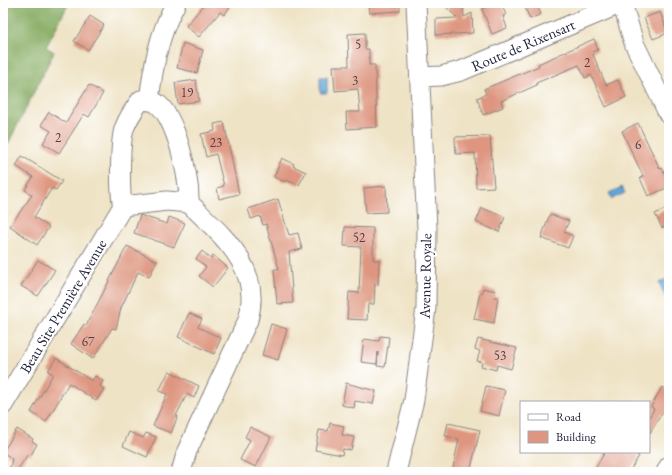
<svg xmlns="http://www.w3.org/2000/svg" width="672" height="475" font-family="'EB Garamond',serif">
	<rect width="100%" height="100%" fill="#fff"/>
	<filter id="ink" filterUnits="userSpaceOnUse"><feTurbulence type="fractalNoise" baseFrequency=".025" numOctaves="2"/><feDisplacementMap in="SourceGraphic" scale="8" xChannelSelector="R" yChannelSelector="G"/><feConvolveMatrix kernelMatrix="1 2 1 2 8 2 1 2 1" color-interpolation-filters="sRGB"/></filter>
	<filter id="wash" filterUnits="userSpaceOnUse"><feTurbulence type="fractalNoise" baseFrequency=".012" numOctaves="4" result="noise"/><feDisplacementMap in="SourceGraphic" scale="16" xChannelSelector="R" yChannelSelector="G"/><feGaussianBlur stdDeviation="0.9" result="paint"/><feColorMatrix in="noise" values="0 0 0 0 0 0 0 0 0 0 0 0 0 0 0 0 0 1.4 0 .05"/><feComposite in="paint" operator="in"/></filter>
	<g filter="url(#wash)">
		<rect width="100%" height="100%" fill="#efe3c5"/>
		<path fill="#86ac62" stroke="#54674e" d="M3,3H69L46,47L54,52L3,154Z"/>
		<path fill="#61a5d6" stroke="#426488" d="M320,77H327V93H320Z
			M622,187L625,193L612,199L609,193Z
			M666,279L669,285V300L667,301L659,283Z"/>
		<g id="blocks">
			<path fill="#de9680" d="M205,3H233L224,15L220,12L199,37L186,26Z
				M368,3H400V11L369,13Z
				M442,3H463L464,17L472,13L473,33L436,35V19L457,18Z
				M496,3H501L506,15L503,16L507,28L492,34L482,9Z
				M523,3H536L541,14L530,19Z
				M660,12L668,33L653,39L644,18Z
				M90,16L104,25L88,50L74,41Z
				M365,33V49H369V65H375L377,127L347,129L346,112H360L358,89L335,91L333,66H349L348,34Z
				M594,39L598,50L592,52L606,85L618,80L626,97L606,107L591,75L585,78L579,65L536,83L537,85L501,101L503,107L483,115L477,98L486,94L484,89L539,66L538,64Z
				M183,43L203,50L197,73L177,68Z
				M196,80L199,101L178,104L175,83Z
				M89,85L103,93L89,117L84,114L59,153L43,143L51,131L41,125L49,112L66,123Z
				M224,122L239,194L219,199L217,188L224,186L216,154L206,157L201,134L215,131L214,124Z
				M638,123L660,169L662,168L669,184V187L648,196L640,178L643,176L622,131Z
				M490,136L494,187L476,188L475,153L456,154L455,137Z
				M22,156L62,181L56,190L52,188L34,217L49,227L37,245L10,226L32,195L25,190L33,177L16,166Z
				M282,158L294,164L293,166L306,172L299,185L286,180L285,182L274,177Z
				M386,186L387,212L366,213L364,188Z
				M278,199L289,235L298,233L302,249L289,252L293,303L277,304L274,269H279L266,224L263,225L260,216L251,219L248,209Z
				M669,207V224L662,228L655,214Z
				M482,208L505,217L499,232L476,222Z
				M550,214L569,221L564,232L573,236L568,248L541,238Z
				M140,215L167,224L169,217L185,223L174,247L134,233Z
				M345,227L373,228V260H379L378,285L375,284L374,304H368L367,320L347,319L349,292L359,293L361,247L344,246Z
				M127,246L157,261L149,277L138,272L121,308L116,329L112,328L93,359L71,344L84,324L86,326Z
				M202,251L211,259L213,255L228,268L213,287L199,276L206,267L196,259Z
				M38,260L55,270L38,296L21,286Z
				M483,288L496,291L494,297H498L494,323L474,319L480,293H482Z
				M189,313L202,319L198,327L221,338L214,354L178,337Z
				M271,324L287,329L278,360L262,355Z
				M380,336L389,337L385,367L377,366L378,352L377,364L361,362L364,339L379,341Z
				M478,339L517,348L511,369L497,365L496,370L481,366L482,362L477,361L480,351L475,349Z
				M56,358L92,381L95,376L103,381L100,386L104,389L96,401L69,383L46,422L31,412L53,374L48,371Z
				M169,371L199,386L194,398L187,394L176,416H178L171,433L153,426L167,394L159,391Z
				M346,383L376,391L373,404L355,401L354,408L342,405Z
				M486,386L505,390L499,416L480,411Z
				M662,387L669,391V417L662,413L650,433L649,418L654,409L651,407Z
				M330,423L344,426L342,435L354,437L351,450L343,449L342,455L315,450L319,430L328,431Z
				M448,423L480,430L470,472H452L459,439L445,436Z
				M250,427L271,437L256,467L240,460L250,440L245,437Z
				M17,429L33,439L32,441L37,444L31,455L28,454L16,472H9L12,459L3,452Z
				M129,432L143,438L146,433L156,437L147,457L123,446Z
				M605,452H632L639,456L629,472H593Z"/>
		</g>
	</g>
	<g filter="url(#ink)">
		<use href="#blocks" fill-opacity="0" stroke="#888280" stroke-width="1"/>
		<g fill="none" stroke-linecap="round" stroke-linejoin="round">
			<defs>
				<path id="minor" d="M622,3L634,43L669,115
					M420,77L441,76L461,71L622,3
					M149,101C153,67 159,33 176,3
					M123,206C119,193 120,142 124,129C128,118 134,109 141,100C146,101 153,100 156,103C176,115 190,180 189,203
					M123,206L167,201L189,203
					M3,405L123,206
					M181,472L187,451L248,320C263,267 222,236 189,203
					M396,472L414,400L426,308L427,228L416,3
					M666,472L669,466"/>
			</defs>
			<use href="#minor" stroke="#888280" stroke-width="21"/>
			<use href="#minor" stroke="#fff" stroke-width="19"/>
		</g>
	</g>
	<g text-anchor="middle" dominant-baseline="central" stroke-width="4" stroke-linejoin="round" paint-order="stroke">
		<g font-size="13" fill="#513f4c">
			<text x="358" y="44">5</text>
			<text x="587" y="62">2</text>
			<text x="355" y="80">3</text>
			<text x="187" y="92">19</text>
			<text x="58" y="137">2</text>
			<text x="216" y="142">23</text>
			<text x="638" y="144">6</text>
			<text x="359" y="237">52</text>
			<text x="88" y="341">67</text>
			<text x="500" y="355">53</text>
		</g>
		<g font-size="15" fill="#22223b" stroke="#fff">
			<text transform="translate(523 45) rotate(-23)">Route de Rixensart</text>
			<text transform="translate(425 276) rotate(-89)">Avenue Royale</text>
			<text transform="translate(63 306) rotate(-59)">Beau Site Première Avenue</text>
		</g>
	</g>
	<rect width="672" height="475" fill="none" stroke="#fff" stroke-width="16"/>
	<rect x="520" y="401" width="130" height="52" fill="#ffffff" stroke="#a7a7b1"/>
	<rect x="528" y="414" width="20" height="6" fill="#ffffff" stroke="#a7a7b1"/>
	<text x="556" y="421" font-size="12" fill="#22223b">Road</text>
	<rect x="528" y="431" width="20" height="12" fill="#de9680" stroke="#a7a7b1"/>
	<text x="556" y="441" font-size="12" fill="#22223b">Building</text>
</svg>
